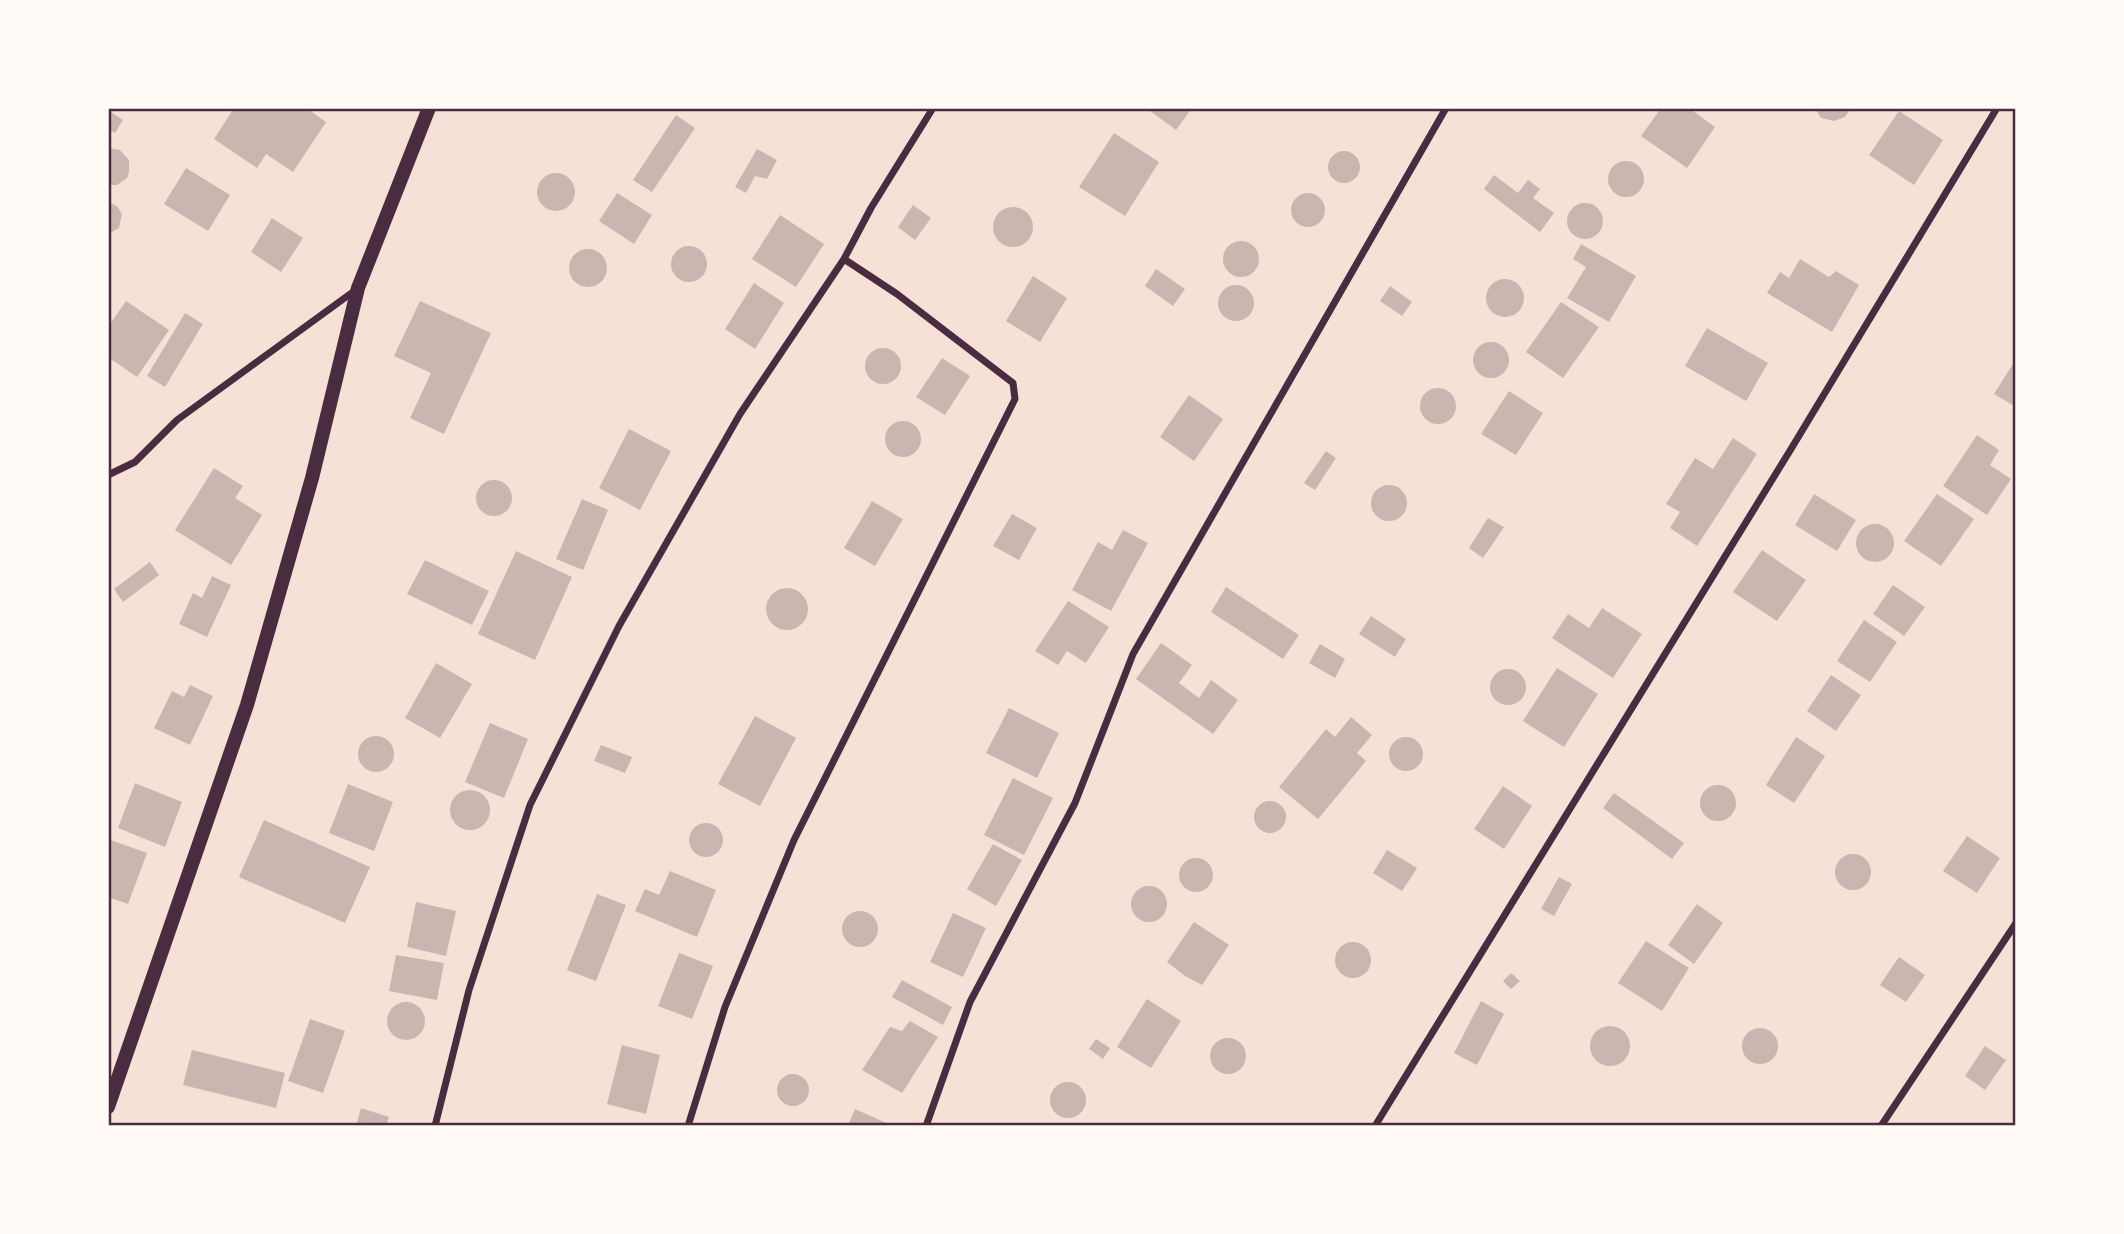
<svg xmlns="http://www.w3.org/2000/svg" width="2124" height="1234" font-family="'Roboto Serif',serif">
	<rect width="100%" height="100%" fill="#f7e1d7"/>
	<path fill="#ccb4b1" d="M234,108H306L326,122L293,172L266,154L257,168L214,139Z
		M1146,108H1192L1176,130Z
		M1661,108H1689L1715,127L1687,168L1641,136Z
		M1815,108H1851L1845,117L1834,121L1821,118Z
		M108,110L123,120L115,133L108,129Z
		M1899,111L1943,140L1914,185L1869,155Z
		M676,115L695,128L652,192L633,180Z
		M1114,133L1159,162L1125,216L1079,187Z
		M108,148L120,150L129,160V172L127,178L117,185H108Z
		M757,149L777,160L767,179L755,176L746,193L735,187Z
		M1328 167a16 16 0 1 1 32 0a16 16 0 1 1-32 0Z
		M1608 179a18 18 0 1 1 36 0a18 18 0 1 1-36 0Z
		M186,168L230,195L208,231L164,204Z
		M537 192a19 19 0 1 1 38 0a19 19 0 1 1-38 0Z
		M1494,175L1518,193L1528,180L1540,189L1533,198L1554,213L1540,232L1484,189Z
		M1291 210a17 17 0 1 1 34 0a17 17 0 1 1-34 0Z
		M617,193L652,215L634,244L599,221Z
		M108,202L117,206L122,214L119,228L108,234Z
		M1567 221a18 18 0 1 1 36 0a18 18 0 1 1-36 0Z
		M913,205L931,218L915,240L898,227Z
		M993 227a20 20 0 1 1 40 0a20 20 0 1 1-40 0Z
		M780,215L824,244L796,287L752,259Z
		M272,218L303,238L281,272L251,252Z
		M1223 259a18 18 0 1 1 36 0a18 18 0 1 1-36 0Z
		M1581,244L1636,276L1609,322L1567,298L1586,267L1573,259Z
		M671 264a18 18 0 1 1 36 0a18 18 0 1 1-36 0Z
		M569 268a19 19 0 1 1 38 0a19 19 0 1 1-38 0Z
		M1800,259L1829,277L1836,271L1859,285L1832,332L1767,293L1780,272L1789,278Z
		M1156,269L1185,289L1173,306L1145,286Z
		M1033,276L1067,298L1040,342L1006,321Z
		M1486 298a19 19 0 1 1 38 0a19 19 0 1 1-38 0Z
		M754,283L784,303L755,349L725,329Z
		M1218 303a18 18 0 1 1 36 0a18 18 0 1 1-36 0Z
		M1390,286L1412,302L1402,316L1380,301Z
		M126,301L169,330L137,377L108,357V327Z
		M420,301L491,333L444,434L410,418L431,373L394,356Z
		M1561,302L1599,327L1563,378L1526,352Z
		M185,313L203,324L165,387L147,376Z
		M1707,328L1768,363L1746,401L1685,366Z
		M1473 360a18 18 0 1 1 36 0a18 18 0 1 1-36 0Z
		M865 366a18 18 0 1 1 36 0a18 18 0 1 1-36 0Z
		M942,358L970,376L945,415L916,397Z
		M2016,359V407L1994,394Z
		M1420 406a18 18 0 1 1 36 0a18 18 0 1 1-36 0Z
		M1509,391L1543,413L1516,455L1481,434Z
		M1189,395L1223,419L1194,461L1160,437Z
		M885 439a18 18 0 1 1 36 0a18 18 0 1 1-36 0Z
		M629,429L671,451L640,510L599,488Z
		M1977,435L1999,450L1990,465L2011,479L1987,515L1943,486Z
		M1733,438L1757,454L1697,546L1670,528L1680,512L1666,504L1695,458L1713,469Z
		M1326,451L1336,458L1315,490L1304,483Z
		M214,468L243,486L235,498L262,515L231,565L175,530Z
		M476 498a18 18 0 1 1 36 0a18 18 0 1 1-36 0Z
		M1371 503a18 18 0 1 1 36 0a18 18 0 1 1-36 0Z
		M1814,494L1856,520L1837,551L1795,525Z
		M1937,494L1974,519L1941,566L1904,541Z
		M582,499L608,510L583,570L556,559Z
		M872,501L903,519L875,566L844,548Z
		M1012,514L1037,528L1019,560L993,546Z
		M1488,518L1504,527L1483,558L1469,548Z
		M1856 543a19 19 0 1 1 38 0a19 19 0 1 1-38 0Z
		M1123,530L1148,543L1111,611L1072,590L1098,542L1112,550Z
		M1762,550L1806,580L1777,621L1733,592Z
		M516,551L572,577L535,660L478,634Z
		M425,560L489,591L472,625L407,594Z
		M150,562L159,575L123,602L114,589Z
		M212,576L231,585L207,637L179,624L193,593L202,598Z
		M1893,585L1925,607L1904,636L1873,614Z
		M1226,587L1299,635L1283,659L1211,612Z
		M766 609a21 21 0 1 1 42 0a21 21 0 1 1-42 0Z
		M1068,601L1109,627L1086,663L1067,651L1058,665L1035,651Z
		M1602,608L1642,634L1613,678L1552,638L1568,614L1589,628Z
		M1371,616L1406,639L1395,657L1359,634Z
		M1864,620L1897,642L1870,682L1837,661Z
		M1161,643L1192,665L1179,683L1199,698L1211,680L1238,700L1213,734L1136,679Z
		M1320,644L1345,659L1335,678L1309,663Z
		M436,663L472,684L440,738L405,718Z
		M1557,668L1598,694L1564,747L1523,721Z
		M1490 687a18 18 0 1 1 36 0a18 18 0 1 1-36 0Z
		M1831,675L1861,695L1836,731L1807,711Z
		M190,685L213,696L190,745L154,728L172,691L184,697Z
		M1009,708L1059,733L1037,778L986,753Z
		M755,716L796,738L760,806L718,784Z
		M1351,717L1372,735L1357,753L1366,761L1318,819L1279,787L1326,729L1335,737Z
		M490,723L528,739L504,798L465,782Z
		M358 754a18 18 0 1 1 36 0a18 18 0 1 1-36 0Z
		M1796,737L1825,756L1794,803L1766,785Z
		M1389 754a17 17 0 1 1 34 0a17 17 0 1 1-34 0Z
		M601,745L632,757L625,773L594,761Z
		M1013,778L1053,798L1024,855L984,835Z
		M135,783L182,802L165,847L118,828Z
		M348,784L393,802L374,851L329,833Z
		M1700 803a18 18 0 1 1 36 0a18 18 0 1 1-36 0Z
		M1503,786L1532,806L1504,849L1474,829Z
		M450 810a20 20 0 1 1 40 0a20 20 0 1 1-40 0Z
		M1614,793L1684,843L1672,859L1603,808Z
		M1254 817a16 16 0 1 1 32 0a16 16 0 1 1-32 0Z
		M264,820L370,867L345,923L239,877Z
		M689 840a17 17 0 1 1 34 0a17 17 0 1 1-34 0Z
		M1967,836L2000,858L1977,893L1943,871Z
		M108,839L147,853L128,904L108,897Z
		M993,844L1022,860L996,906L967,889Z
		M1387,850L1417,868L1402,891L1373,873Z
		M1835 872a18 18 0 1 1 36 0a18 18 0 1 1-36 0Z
		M1179 875a17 17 0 1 1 34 0a17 17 0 1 1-34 0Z
		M670,871L716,890L697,937L635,911L645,889L659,895Z
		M1559,877L1572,884L1554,916L1541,909Z
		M1131 904a18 18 0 1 1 36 0a18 18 0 1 1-36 0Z
		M597,894L626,905L596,981L567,970Z
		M416,902L456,911L446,956L407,947Z
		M1697,904L1723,923L1694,964L1668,945Z
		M842 929a18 18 0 1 1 36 0a18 18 0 1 1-36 0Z
		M953,913L986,928L963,977L930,962Z
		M1194,922L1229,945L1202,985L1185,976L1167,962Z
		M1646,941L1689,968L1662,1011L1618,983Z
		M1335 960a18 18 0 1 1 36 0a18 18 0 1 1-36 0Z
		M679,953L713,966L692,1019L658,1006Z
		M396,955L444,963L437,1000L389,991Z
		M1899,957L1925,975L1906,1002L1880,985Z
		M1511,973L1520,981L1511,989L1503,981Z
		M902,980L952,1007L943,1025L892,997Z
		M1147,999L1181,1021L1151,1068L1117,1047Z
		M1481,1001L1504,1014L1477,1065L1454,1053Z
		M387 1021a19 19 0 1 1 38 0a19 19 0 1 1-38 0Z
		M310,1019L345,1031L323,1093L288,1081Z
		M910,1021L938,1037L902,1093L862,1070L890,1027L902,1031Z
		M1590 1046a20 20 0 1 1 40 0a20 20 0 1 1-40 0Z
		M1742 1046a18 18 0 1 1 36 0a18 18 0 1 1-36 0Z
		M1210 1056a18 18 0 1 1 36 0a18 18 0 1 1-36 0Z
		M1096,1039L1110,1048L1103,1059L1089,1049Z
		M622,1045L660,1055L646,1114L607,1104Z
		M1985,1046L2006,1060L1985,1090L1965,1076Z
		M192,1050L285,1073L276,1108L183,1085Z
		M777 1090a16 16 0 1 1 32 0a16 16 0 1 1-32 0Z
		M1050 1100a18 18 0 1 1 36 0a18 18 0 1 1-36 0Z
		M361,1108L389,1117L386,1126H356Z
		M855,1109L893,1126H848Z"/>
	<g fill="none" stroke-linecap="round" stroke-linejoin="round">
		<path stroke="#4a2c40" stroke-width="7" d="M108,475L135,462L177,420L357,289
			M435,1126L469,990L530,805L619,626L740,414L844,259
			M688,1126L725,1007L794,840L1015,399L1013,383L897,294L844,259L871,208L933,108
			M926,1126L970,1002L1075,803L1133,654L1446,108
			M1375,1126L1791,449L1997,108
			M1881,1126L2016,923"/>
		<path stroke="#4a2c40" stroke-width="14" d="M108,1107L247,705L312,478L358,288L429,108"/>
	</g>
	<rect width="2124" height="1234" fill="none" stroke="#fffaf5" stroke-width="220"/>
	<rect x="110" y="110" width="1904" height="1014" fill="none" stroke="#4a2c40" stroke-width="2.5"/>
</svg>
